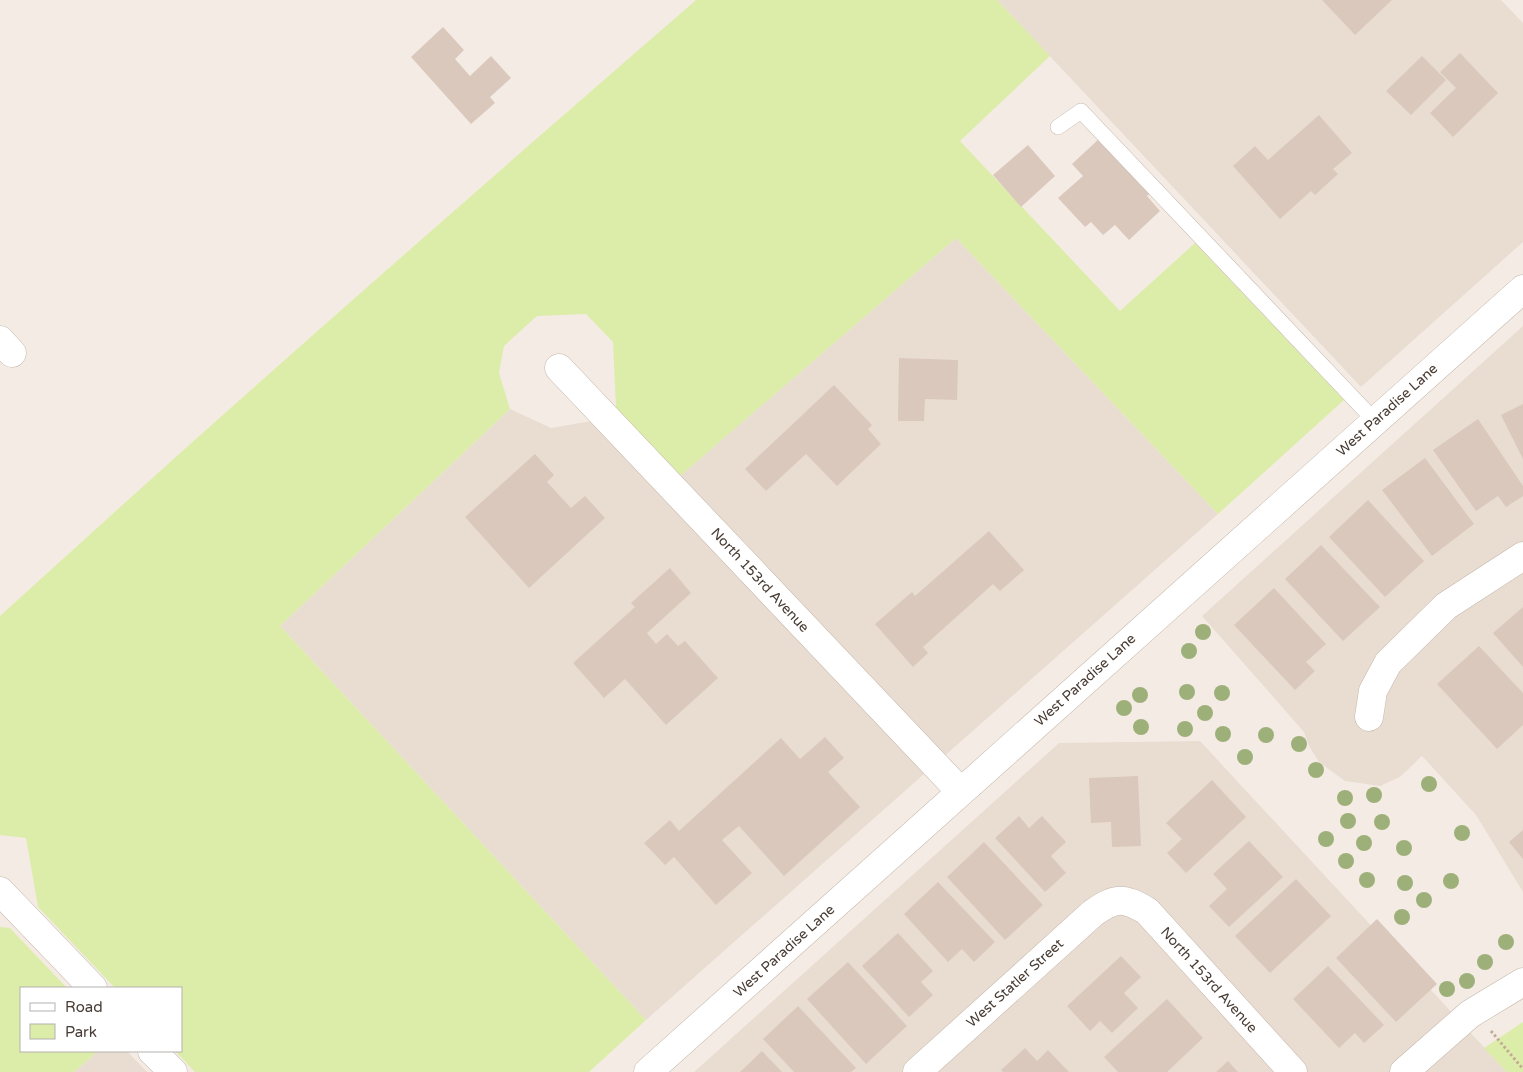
<svg xmlns="http://www.w3.org/2000/svg" width="1523" height="1072" font-family="'Varela Round',sans-serif">
	<rect width="100%" height="100%" fill="#f4ece4"/>
	<path fill="#e9ddd2" d="M997,0H1501L1523,23V242L1361,387Z
		M956,238L1218,514L646,1020L280,626L510,409L551,428L591,421L661,492Z
		M1523,326V892L1476,815L1422,756L1400,777L1380,786L1345,781L1319,762L1309,746L1304,732L1202,616Z
		M1200,741L1507,1072H694L1059,743Z
		M98,1051H127L147,1072H74Z"/>
	<path fill="#dceda9" d="M696,0H997L1050,56L960,141L1120,311L1195,243L1344,400L1218,514L956,238L680,476L616,409L613,342L586,314L537,316L504,346L499,373L510,409L280,626L646,1020L589,1072H195L175,1051H181V988H115L38,907L26,838L0,835V616C229,407 462,203 696,0Z
		M0,927L10,928L67,988H21V1051H98L74,1072H0Z
		M1523,1022V1072H1507L1484,1048Z"/>
	<path fill="#dac8bc" d="M1322,0H1392L1355,35Z
		M443,27L464,50L455,59L470,76L491,56L511,78L490,97L495,103L471,124L411,57Z
		M1460,53L1498,93L1453,137L1430,113L1456,88L1440,72Z
		M1422,56L1446,80L1411,115L1386,91Z
		M1319,115L1352,153L1333,169L1338,174L1315,195L1311,191L1280,219L1233,166L1255,146L1268,160Z
		M1100,138L1150,193L1147,196L1160,211L1129,240L1115,225L1103,235L1091,222L1085,227L1058,198L1083,176L1072,164Z
		M1028,145L1055,176L1021,207L993,175Z
		M899,358L958,360L957,400L925,399L924,421H898Z
		M834,385L872,425L868,429L881,444L837,486L806,454L766,491L745,469Z
		M1523,404V459L1501,415Z
		M1478,419L1523,486V496L1506,507L1498,496L1476,511L1433,450Z
		M535,454L554,475L547,482L571,508L585,496L605,518L529,588L465,517Z
		M1425,458L1474,524L1432,556L1382,490Z
		M1368,500L1424,561L1385,597L1329,537Z
		M989,531L1024,570L1000,591L993,584L923,647L928,653L913,667L875,624L912,592L915,596Z
		M1321,545L1380,607L1343,641L1285,579Z
		M670,568L691,593L647,633L656,644L667,634L678,646L685,641L718,678L666,725L625,679L604,698L573,663L635,607L631,603Z
		M1274,588L1326,644L1306,662L1315,671L1295,690L1234,625Z
		M1523,607V667L1493,633Z
		M1479,646L1523,693V725L1497,749L1437,684Z
		M825,737L844,758L828,772L860,807L784,876L739,826L722,840L752,873L716,905L674,857L665,865L644,843L670,820L679,831L781,738L800,759Z
		M1138,776L1141,846L1112,847L1111,822L1091,823L1089,778Z
		M1212,780L1246,817L1186,873L1167,853L1182,839L1166,823Z
		M1019,816L1029,828L1042,816L1066,842L1051,856L1066,873L1045,892L995,838Z
		M1523,830V859L1509,842Z
		M1249,841L1283,877L1229,927L1209,906L1227,889L1213,874Z
		M984,842L1043,905L1005,940L947,877Z
		M1296,879L1331,916L1270,973L1235,936Z
		M938,882L995,942L974,962L962,949L948,962L904,914Z
		M1377,919L1437,984L1396,1022L1336,958Z
		M898,933L933,971L921,982L933,995L909,1017L862,966Z
		M1121,956L1141,977L1124,993L1138,1008L1112,1033L1100,1021L1090,1031L1067,1006Z
		M848,962L907,1026L866,1064L807,999Z
		M1328,966L1384,1025L1364,1043L1355,1033L1339,1048L1293,999Z
		M1167,999L1203,1038L1167,1072H1118L1104,1057Z
		M798,1006L856,1068L851,1072H794L763,1039Z
		M1025,1048L1037,1061L1048,1050L1069,1072H1003L1001,1070Z
		M762,1051L782,1072H740Z
		M1228,1061L1238,1072H1216Z"/>
	<g fill="none" stroke-linecap="round" stroke-linejoin="round">
		<defs>
			<path id="lane" d="M1058,127L1081,111L1375,421"/>
			<path id="street" d="M0,340L12,353
				M559,368L961,792
				M1369,717L1373,691L1388,663L1446,606L1523,556
				M0,891L93,988
				M152,1051L173,1072
				M648,1072L1523,289
				M917,1072L1093,913C1116,897 1123,897 1147,911L1293,1072
				M1404,1072L1470,1014L1523,982"/>
		</defs>
		<use href="#lane" stroke="#c3b5a9" stroke-width="16"/>
		<use href="#street" stroke="#c3b5a9" stroke-width="29"/>
		<path stroke="#c4aa96" stroke-width="3" stroke-dasharray="2.5 2.5" stroke-linecap="butt" d="M1491,1031L1523,1069"/>
		<use href="#lane" stroke="#fff" stroke-width="15"/>
		<use href="#street" stroke="#fff" stroke-width="28"/>
	</g>
	<g fill="#9eb079">
		<circle cx="1203" cy="632" r="8"/>
		<circle cx="1189" cy="651" r="8"/>
		<circle cx="1187" cy="692" r="8"/>
		<circle cx="1222" cy="693" r="8"/>
		<circle cx="1140" cy="695" r="8"/>
		<circle cx="1124" cy="708" r="8"/>
		<circle cx="1205" cy="713" r="8"/>
		<circle cx="1141" cy="727" r="8"/>
		<circle cx="1185" cy="729" r="8"/>
		<circle cx="1223" cy="734" r="8"/>
		<circle cx="1266" cy="735" r="8"/>
		<circle cx="1299" cy="744" r="8"/>
		<circle cx="1245" cy="757" r="8"/>
		<circle cx="1316" cy="770" r="8"/>
		<circle cx="1429" cy="784" r="8"/>
		<circle cx="1374" cy="795" r="8"/>
		<circle cx="1345" cy="798" r="8"/>
		<circle cx="1348" cy="821" r="8"/>
		<circle cx="1382" cy="822" r="8"/>
		<circle cx="1462" cy="833" r="8"/>
		<circle cx="1326" cy="839" r="8"/>
		<circle cx="1364" cy="843" r="8"/>
		<circle cx="1404" cy="848" r="8"/>
		<circle cx="1346" cy="861" r="8"/>
		<circle cx="1367" cy="880" r="8"/>
		<circle cx="1451" cy="881" r="8"/>
		<circle cx="1405" cy="883" r="8"/>
		<circle cx="1424" cy="900" r="8"/>
		<circle cx="1402" cy="917" r="8"/>
		<circle cx="1506" cy="942" r="8"/>
		<circle cx="1485" cy="962" r="8"/>
		<circle cx="1467" cy="981" r="8"/>
		<circle cx="1447" cy="989" r="8"/>
	</g>
	<g text-anchor="middle" dominant-baseline="central" stroke-width="4.5" stroke-linejoin="round" paint-order="stroke">
		<g font-size="14" fill="#473b33" stroke="#fff">
			<text transform="translate(1387 410) rotate(-42)">West Paradise Lane</text>
			<text transform="translate(760 580) rotate(47)">North 153rd Avenue</text>
			<text transform="translate(1085 680) rotate(-42)">West Paradise Lane</text>
			<text transform="translate(784 951) rotate(-42)">West Paradise Lane</text>
			<text transform="translate(1209 980) rotate(48)">North 153rd Avenue</text>
			<text transform="translate(1015 983) rotate(-42)">West Statler Street</text>
		</g>
	</g>
	<rect x="20" y="987" width="162" height="65" fill="#ffffff" stroke="#b5b1ad"/>
	<rect x="30" y="1003" width="25" height="8" fill="#ffffff" stroke="#b5b1ad"/>
	<text x="65" y="1012" font-size="15" fill="#473b33">Road</text>
	<rect x="30" y="1024" width="25" height="15" fill="#dceda9" stroke="#b5b1ad"/>
	<text x="65" y="1037" font-size="15" fill="#473b33">Park</text>
</svg>
